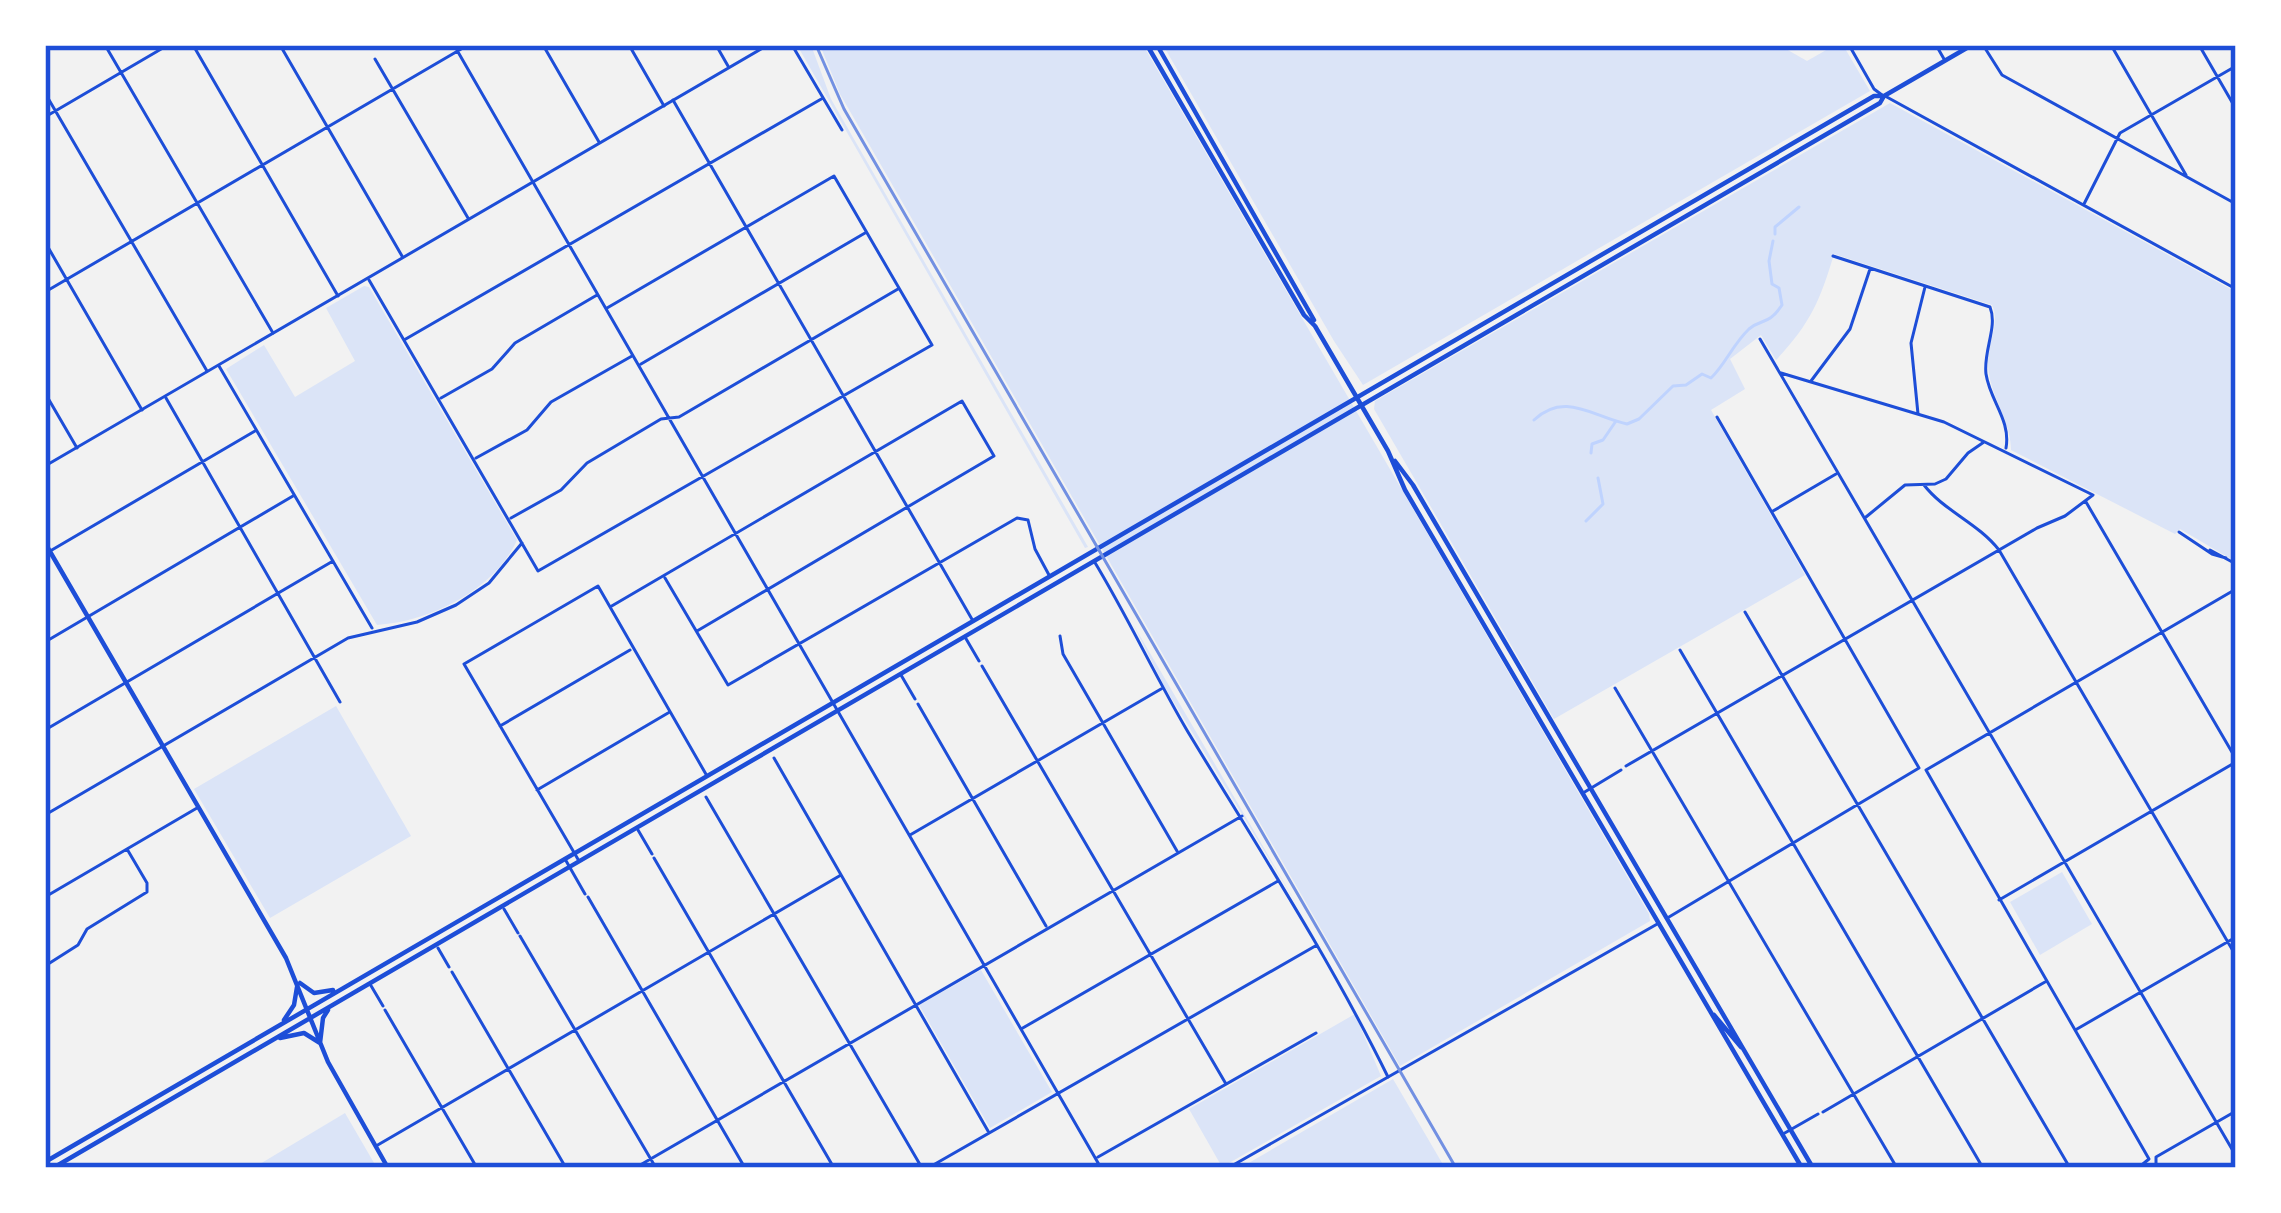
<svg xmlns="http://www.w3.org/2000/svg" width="2281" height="1213" font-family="'Zilla Slab',serif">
	<rect width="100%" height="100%" fill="#f2f2f2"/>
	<path fill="#dbe4f7" d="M797,45H811L831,99L1088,547L1085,548Z
		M820,45H1143L1649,914L1650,921L1400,1066L840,94Z
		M1163,45H1779L1807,61L1835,45H1843L1870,91L1363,385L1334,341Z
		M1890,103L2236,292V562L2180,529L2175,534L2011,450C2011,419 1989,396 1988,364C1987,343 2001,323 1992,305L1834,254C1820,301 1810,324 1776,360L1761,335L1730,359L1745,389L1711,410L1805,575L1554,719L1374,409L1375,401Z
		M364,286L369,287L517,540C495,590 429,622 377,625L226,369L264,345L295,397L355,361L326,308Z
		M1133,624L1299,908L1164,686Z
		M336,706L411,836L270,918L194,789Z
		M2062,872L2092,924L2040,955L2010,902Z
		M981,970L1052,1092L990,1128L919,1005Z
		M1355,1014L1381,1076L1222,1167L1189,1109Z
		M1393,1079L1445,1168H1240Z
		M345,1113L377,1168H253Z"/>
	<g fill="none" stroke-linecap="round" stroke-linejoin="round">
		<path stroke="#bfd3fe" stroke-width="3" d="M1775,234V227L1799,207
			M1534,420C1565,391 1593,417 1627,424L1639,419L1673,386L1686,385L1702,374L1711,378C1725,365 1733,344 1749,329C1762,318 1768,326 1782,305L1779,288L1772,284L1769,261L1773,241
			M1591,453L1592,444L1603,440L1616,421
			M1586,521L1603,504L1598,478"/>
		<path stroke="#1d4ed8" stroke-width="3" d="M105,45L273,333
			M193,45L338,296
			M280,45L402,256
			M454,45L1101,1168
			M543,45L599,142
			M629,45L664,106
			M716,45L728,66
			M792,45L842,130
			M1936,45L1944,59
			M1983,45L2002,75L2236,204
			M2111,45L2186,175
			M2199,45L2236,109
			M375,59L468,218
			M45,93L207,371
			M1885,96L2236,289
			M673,100L973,621
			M45,117L168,45
			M2084,204L2120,133L2236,66
			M45,242L142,410
			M1833,256L1990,307C1998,327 1983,351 1986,374C1990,401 2011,420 2006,448
			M369,280L538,571L932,345L834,176L607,308
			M45,292L468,45
			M1760,339L2236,1156
			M404,340L823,98
			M641,364L865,233
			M219,366L372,628
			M1811,381L1850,329L1870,269
			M45,393L77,448
			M166,398L340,702
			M441,398L492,369L515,343L597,295
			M1918,414L1911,343L1925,287
			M476,458L527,430L551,402L632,356
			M1924,485C1944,511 1978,523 1999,550L2236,956
			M2086,502L2236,759
			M1773,511L1836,474
			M1866,517L1905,485L1935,484L1946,479L1968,453L1984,442
			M511,518L561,490L587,463L661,419L679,417L898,289
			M2179,532L2212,554L2226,558
			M2210,550L2236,564
			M45,554L255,431
			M1094,561C1128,617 1155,676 1188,732C1257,846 1329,957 1388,1077
			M665,578L728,685L1017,518L1028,520L1035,549L1049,575
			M610,607L962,401L994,456L697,631
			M1745,612L2070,1168
			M1060,636L1063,654L1177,851
			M965,637L979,661
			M45,642L293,496
			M1680,650L1983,1168
			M982,666L1226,1084
			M901,675L915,699
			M1615,688L1897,1168
			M918,704L1046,926
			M500,726L630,650
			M45,730L333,561
			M774,758L988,1131
			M1626,766L2037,528L2065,516L2093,495L1944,422L1781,373
			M537,790L668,713
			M1583,793L1621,770
			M706,797L922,1168
			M45,815L348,638L417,622L456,605L489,583L522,543
			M638,830L652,854
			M910,835L1161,689
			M654,858L834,1168
			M565,859L585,894
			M579,861L464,664L598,586L707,776
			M45,897L197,808
			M588,897L745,1168
			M1999,900L2236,762
			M504,909L518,933
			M1669,917L1919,768L1717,417
			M520,936L656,1168
			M438,948L449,967
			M45,966L78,945L87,929L147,892V883L127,849
			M452,972L566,1168
			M370,984L383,1006
			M385,1010L477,1168
			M1021,1029L1278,881
			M2077,1029L2236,937
			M1823,1112L2045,982
			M1783,1134L1818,1114
			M376,1146L841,875
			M1098,1157L1316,1033
			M635,1168L1242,816
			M928,1168L1317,945
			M2138,1168L2149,1159L1926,770L2236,589
			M2156,1168V1157L2236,1111"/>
		<path stroke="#1d4ed8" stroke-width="3" d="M1849,45L1874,89L1882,95
			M45,466L768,45
			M1228,1168L1659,923"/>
		<path stroke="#1d4ed8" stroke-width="4.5" d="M1147,45L1304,315L1315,326L1388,451L1405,490L1802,1168
			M1157,45L1314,320
			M1395,461L1413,485L1813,1168
			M45,543L286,958L328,1062L388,1168
			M300,983L314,993L333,990
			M1714,1015L1741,1047
			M284,1020L294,1005L297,987
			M280,1038L304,1033L320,1043L323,1018L328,1010
			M45,1162L1874,96H1884
			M53,1168L1880,103L1884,96L1972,45"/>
		<path stroke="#7290e2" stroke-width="3" d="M816,45L844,109L1456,1168"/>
	</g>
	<rect width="2281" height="1213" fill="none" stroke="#ffffff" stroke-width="96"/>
	<rect x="48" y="48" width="2185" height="1117" fill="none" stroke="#1d4ed8" stroke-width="4.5"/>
</svg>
